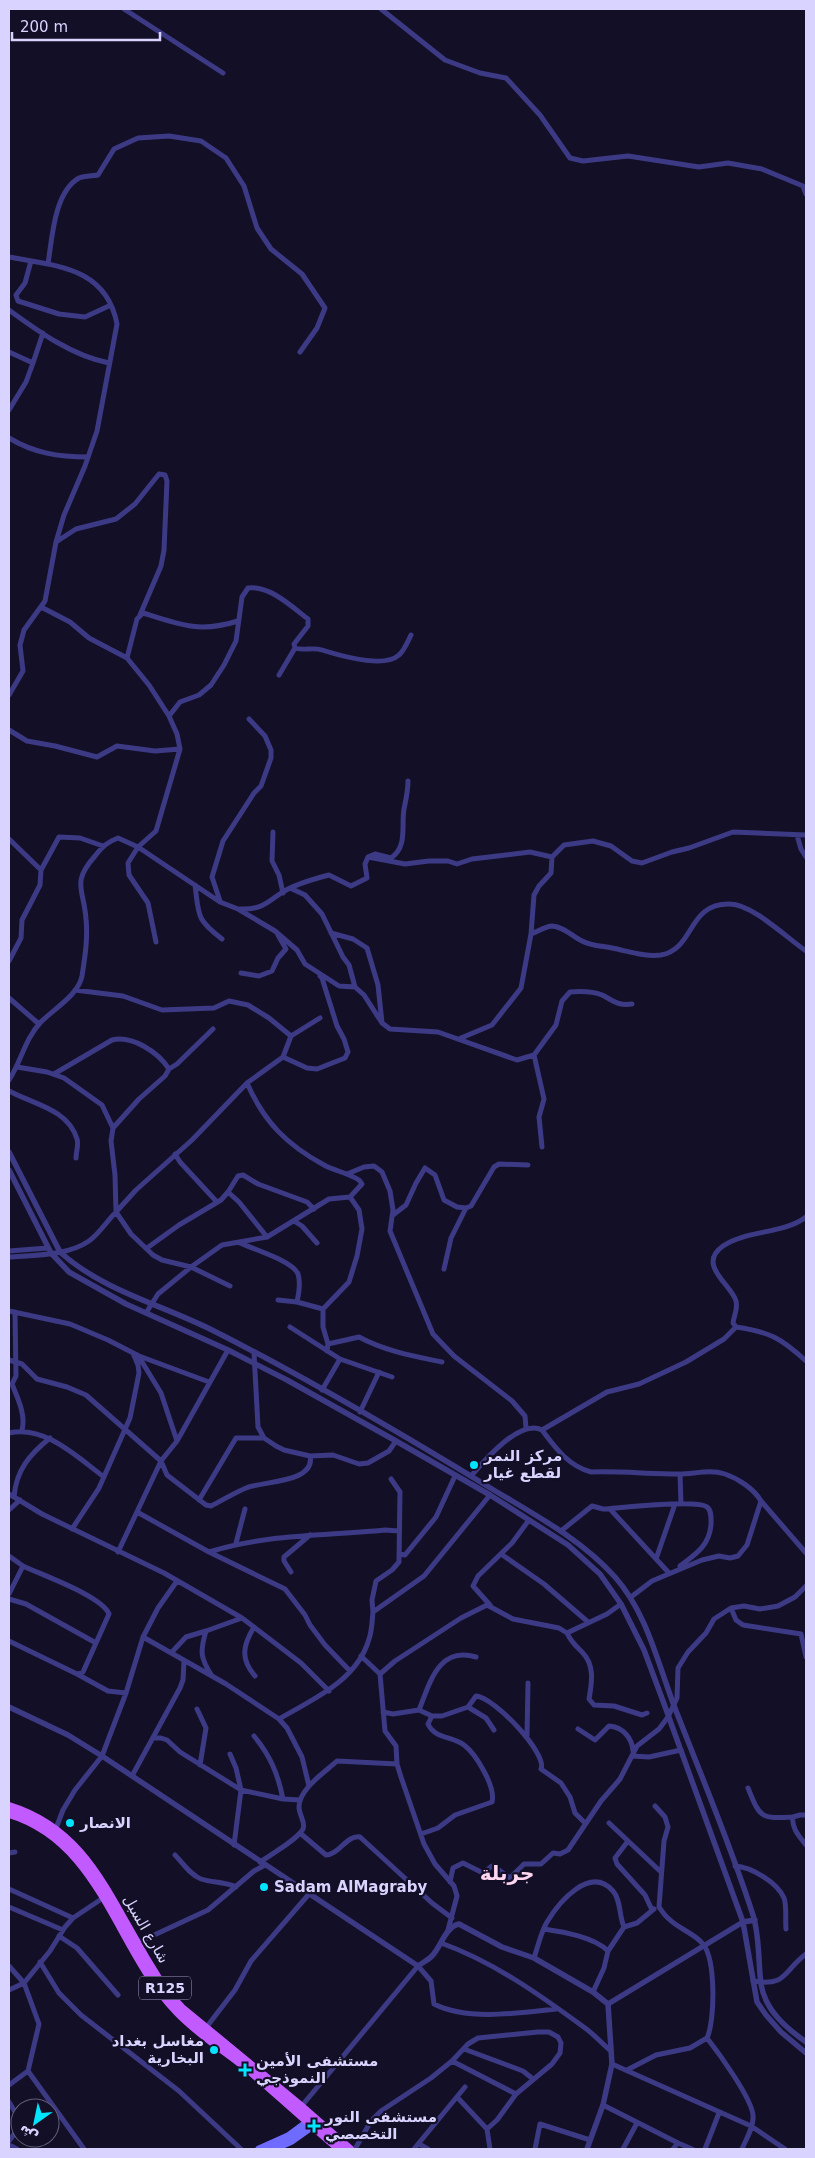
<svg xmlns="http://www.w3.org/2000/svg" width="815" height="2158" font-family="'DejaVu Sans','Noto Naskh Arabic',sans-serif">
	<rect width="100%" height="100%" fill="#130f26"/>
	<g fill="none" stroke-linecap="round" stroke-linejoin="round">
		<path stroke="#3d3a85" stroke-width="5" d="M124,9L223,73
			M381,9L445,60L480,73L506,78L540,115L570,158L583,161L628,156L699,167L728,163L762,169L803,186L806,194
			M9,257C56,266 106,267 117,324L97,431L85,466L64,515L56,542L45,601L24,630L20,645L23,671L9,695
			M31,261L25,283L16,295L18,301L59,314L85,317L111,305
			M48,264C52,239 54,192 79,178C84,176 93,176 98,175L114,149L138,138L169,136L201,141L226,158L244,186L257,228L271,249L302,274L325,308L317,328L300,352
			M9,310C38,331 72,356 109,363
			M9,352L33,363L43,333
			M9,410L26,382L33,363
			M9,438C34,453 58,457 88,457
			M56,542L76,529L116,519L135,504L159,474L165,475L167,481L164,550L161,566L140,615
			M41,607L70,622L89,638L127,658L149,685L169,716L177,734L180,749L156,831L138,847L128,863L129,875L148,903L156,942
			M127,658L137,619L143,613C180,625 200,633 238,621
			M279,675L295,648
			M169,716L180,702L199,695L211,685L224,665L236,641L242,597L248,588C269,585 291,606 308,619V626L294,644L295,648C304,651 313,647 322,650C338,655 384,669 399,655C404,651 408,641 411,635
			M9,730L27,741L55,746L97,757L117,746L155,751L180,749
			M273,832L272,861L279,875L283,893
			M797,835L801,849L806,857
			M9,839L41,870L59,837L80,838L103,846
			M368,857L405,864L429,861H448L457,864L472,859L530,852L552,857
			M195,885C199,916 196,919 222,939
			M290,888L305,895L322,914L343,957L349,965L355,987
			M220,901L212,877L223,841L254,793L261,786L271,758V750L265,736L249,719
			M240,909C268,910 270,897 292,887C304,882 317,878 329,875L351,886L367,878L365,864L368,857L375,854L391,858C408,847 401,825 404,809C406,799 408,791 408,781
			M331,933L353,939L367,948L378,985L382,1023
			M531,934C537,932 546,926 552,926C564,927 572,936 582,941C591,946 602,946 612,948C628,951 644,957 661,955C695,949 687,903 730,904C752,904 787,938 806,951
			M9,961L21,938L22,920L40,885L41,870
			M241,973L259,976L272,971L278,958L286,949L278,935
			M75,990L123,996L162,1010L214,1008L229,1001L248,1005L269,1018L291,1036L320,1018
			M9,998L39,1024
			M461,1038L492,1025L521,988L531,934L534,895L539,886L551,873L552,857L564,845L593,841L611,846L632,861L642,863L672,852L689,848L733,832L806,835
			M283,1057L307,1068L317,1069L345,1058L348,1052L344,1039L337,1026L322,978L320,976
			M169,1069L177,1064L213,1029
			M54,1074L112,1040C132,1035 158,1052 169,1069L165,1076L139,1099L113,1128
			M9,1080C21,1062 25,1039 40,1023C53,1009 78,996 82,976C85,957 88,938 86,919C84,889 71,883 95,856C102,847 107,842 118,838L138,847L220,902L238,909L275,931L297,950L305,964L339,986L355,987L364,995L382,1023L390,1029L438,1032L517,1060L534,1055
			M247,1083C264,1122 287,1145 324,1165C335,1171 348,1173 359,1180L362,1184L350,1197
			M9,1091C33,1104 68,1109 77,1139C79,1144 76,1152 76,1158
			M542,1147L539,1117L544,1099L534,1055L556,1025L562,1001L570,992C582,991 592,991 602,995C614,1001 618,1006 632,1004
			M175,1154L180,1162L217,1202
			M347,1174L364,1167L374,1166L382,1172L390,1191L393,1210L390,1231L433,1334L454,1356L512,1401L525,1416L526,1428
			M228,1192L238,1176L243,1175L258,1184L307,1202L314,1209
			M393,1215L406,1205L416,1183L425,1168L435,1175L444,1200L457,1207L466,1208L471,1206L494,1167L499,1164L528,1165
			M294,1221L302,1226L317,1243
			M240,1243C253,1249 293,1261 298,1274C301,1283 299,1293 297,1302
			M147,1248L179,1225L221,1200L228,1192L239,1202L267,1237
			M9,1251L48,1248
			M9,1257C35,1255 67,1256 89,1241C99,1234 107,1221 116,1212L115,1175L111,1141L113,1128L102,1105L64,1078L47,1072L17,1067
			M444,1269L451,1238L466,1208
			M230,1286L191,1267L162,1260L153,1255L131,1234L116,1212L136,1190L192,1140L247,1083L283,1057L291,1036
			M278,1300L297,1302L323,1309
			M9,1311L70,1324L108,1340L139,1356L209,1382
			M15,1312L16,1376L12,1384C18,1399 26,1415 22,1430
			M146,1313L158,1294L191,1267L222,1245L267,1237L329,1199L350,1197L359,1210L362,1229L357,1256L349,1282L323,1309V1327L328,1344L327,1351
			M290,1327L340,1359L392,1377
			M736,1327L733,1323C734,1315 738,1310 736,1301C732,1285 696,1265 723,1246C746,1230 784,1234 806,1217
			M736,1327C770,1332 781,1338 806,1361
			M328,1344L359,1337C385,1351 413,1356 442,1362
			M139,1357L161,1393L177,1441
			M9,1360L22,1364L37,1379L67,1387L86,1395L161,1461L167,1475L206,1505L211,1506C223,1500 234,1493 246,1488C262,1481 316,1483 310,1456L284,1450L276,1446L264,1438L258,1427L254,1353
			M322,1390L340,1359
			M360,1412L379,1372
			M542,1430C555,1447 568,1466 591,1472C620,1471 650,1474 679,1474C694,1474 710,1469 725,1474C739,1479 754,1489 761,1501
			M9,1433C45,1425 77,1457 104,1477
			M310,1456L333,1455L359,1464L368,1463L389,1451L396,1441
			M680,1474L681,1504
			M471,1476C484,1461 520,1418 542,1430L607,1392L639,1384L686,1362L724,1339L736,1327
			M9,1494L42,1514L164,1573L242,1618L301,1663L329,1691
			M14,1497C16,1470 30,1454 50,1438
			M199,1500L236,1438H264
			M610,1509L669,1573
			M9,1510L20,1500
			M137,1512L209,1552L285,1589L305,1615L310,1625L325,1645L350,1671
			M72,1529L99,1488L130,1418L139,1373L138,1365L133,1353
			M561,1531L592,1506L603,1509C620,1508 697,1499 707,1507C712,1511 711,1519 711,1525C709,1546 696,1554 680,1566
			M236,1543L245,1509
			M118,1552L161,1461L177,1441L228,1350
			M209,1552C266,1534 326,1536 385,1530L399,1531
			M399,1554L405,1555L436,1517L455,1476
			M501,1554L544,1584L588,1622
			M9,1556L23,1566
			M656,1559L675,1504
			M291,1572L284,1561V1557L310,1535
			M9,1594L23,1566C42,1575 102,1596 109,1614L83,1672L77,1674L9,1641
			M631,1597L652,1581L702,1560L719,1556L730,1558L738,1556L747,1545L761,1501L806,1553
			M9,1599L26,1604L96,1643
			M490,1605L473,1586L478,1576L512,1543L529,1520
			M731,1608L736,1620L743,1625L801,1634L806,1657
			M373,1612L372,1600L376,1581L392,1570L399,1562L400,1492L391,1479
			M254,1627C243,1645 240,1659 255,1676
			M567,1633C571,1642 575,1645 582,1652C595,1665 592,1682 589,1699L594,1705L614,1706L642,1715L647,1713
			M143,1637L226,1684L279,1719L287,1728L302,1757L309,1786
			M171,1653L186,1637L206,1631
			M361,1656L380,1674
			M77,1674L108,1691L126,1693
			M212,1676C200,1658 200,1651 206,1631L242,1618
			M468,1707L486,1718L494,1730
			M197,1709L206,1728L200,1765
			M419,1710C430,1683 438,1646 476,1657
			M383,1712L393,1714L419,1710L432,1716H442L468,1707L476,1696C494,1697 548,1754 541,1769L561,1783L570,1797L575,1813L585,1823
			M279,1719C313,1699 357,1681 369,1639C372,1631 372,1621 373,1612L424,1576L490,1495
			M578,1729L595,1740L609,1726C623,1727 632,1738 633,1751
			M254,1736C270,1755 278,1774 283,1799
			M527,1736L528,1683
			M153,1738H161L167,1740L180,1752L241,1790L234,1845
			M230,1754L236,1768L241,1790L283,1799L300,1800
			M632,1756L649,1757L681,1750
			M132,1776L180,1688L183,1680L184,1661
			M748,1788C760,1818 761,1819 793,1817
			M655,1806L665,1817L668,1827L664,1841L659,1907C662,1911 665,1916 669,1919C679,1929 694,1933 703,1944C716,1960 715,2021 707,2038C718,2052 753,2100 753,2116C754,2127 746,2139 742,2149
			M806,1815H800L793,1817C791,1828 800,1837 806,1845
			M609,1823L661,1872
			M300,1833L326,1855C339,1855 346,1835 360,1837L432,1903L452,1918
			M421,1834L438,1828L455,1815L492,1802C496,1787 476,1754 464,1745C452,1736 435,1739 428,1724L432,1716
			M53,1836L63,1810L75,1790L102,1756L126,1693L143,1637L158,1608L177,1581
			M628,1841L615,1858L617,1864L645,1895L652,1910
			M9,1853L15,1852
			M175,1855C183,1863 190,1875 201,1879C213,1883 224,1881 236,1887
			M260,1862C270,1855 297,1840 303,1829C306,1823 299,1815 299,1807C299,1789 325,1772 337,1761L397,1764
			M735,1866C751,1867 777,1882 784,1898C787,1906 785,1920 786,1929
			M450,1882L453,1868L463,1863L483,1873L492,1866L495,1867L510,1878L524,1864H541L553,1853L560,1854L568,1850L601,1801L620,1779L637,1746L659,1729L668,1717L677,1698L678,1668L688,1652L706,1633L714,1619L731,1608L744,1606L760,1609L778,1606L795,1597L806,1586
			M9,1889L73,1918
			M9,1907L63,1930
			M624,1927L637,1923L654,1909
			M544,1929C564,1932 594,1937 608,1951
			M448,1930L457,1896L454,1886L435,1864L424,1844L401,1777L397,1764L396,1746L385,1731L380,1674L395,1661L461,1618L487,1605L513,1619L559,1628L567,1633L607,1614L621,1604
			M59,1936L77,1948L118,1995
			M137,1943L208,1910L254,1871L265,1865
			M441,1943C494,1962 540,1995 585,2028C595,2035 602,2044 611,2051
			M534,1958C538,1946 541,1932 547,1922C559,1902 590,1865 613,1891C621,1900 619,1916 624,1927L608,1951L604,1968L593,1992
			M40,1962L59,1993L81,2015L179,2091L241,2149
			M9,1966L24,1983L39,2024L28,2071L84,2149
			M753,1981C787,1987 783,1971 806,1954
			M9,1990L24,1983L50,1951L65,1927L73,1918L103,1898
			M205,2029L235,1990L251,1961L309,1894
			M464,2049L523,2071L533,2079
			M452,2061L516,2094L497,2120L487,2129L457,2097
			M612,2064L751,2126L785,2149
			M627,2070L656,2055L690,2048L707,2038
			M9,2085L28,2071
			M9,2102L20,2120
			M603,2105L678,2143L673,2149
			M300,2108L418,1966L431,1981L434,2004C467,2021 520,2013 556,2009
			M487,2129L490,2149
			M9,2141L20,2126
			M678,2143L692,2149
			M419,2144L428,2149
			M9,2145L17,2149
			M355,2149L371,2121L381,2111L431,2078L452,2061L468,2044L478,2038L538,2032H549L558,2037L561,2043L560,2053L552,2064L516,2094
			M414,2149L465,2087
			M535,2149L540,2124L590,2140
			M623,2149L637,2123
			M705,2149L719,2113"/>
		<path stroke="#3d3a85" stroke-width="5.5" d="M9,1152L60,1252C103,1291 163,1305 214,1331C309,1379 402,1434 492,1489C535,1515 581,1539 615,1577C646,1612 657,1660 673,1703C700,1773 730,1843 753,1915C760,1938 758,1962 761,1984C765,2010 786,2028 806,2042
			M9,1170L51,1253L69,1272L126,1304L228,1350L287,1380L396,1441L490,1495L568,1545L600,1574L621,1604L644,1650L663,1701L743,1922L757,2002L766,2015L781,2032L806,2053
			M9,1707L68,1735L102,1756L418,1966C422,1963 428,1960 432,1956C441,1947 445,1927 459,1924L502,1947L534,1958L593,1992L608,2004L612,2064L603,2105L587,2149
			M608,2004L743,1922L755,1920"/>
		<path stroke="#6f6bff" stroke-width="7" d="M259,2149L288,2136L311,2119
			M274,2149L292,2141L316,2124"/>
		<path stroke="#c25bff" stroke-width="8" d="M9,1806C71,1825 97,1871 127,1925C139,1947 152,1969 166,1991L182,2008L301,2106L350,2149
			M9,1814C102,1842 116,1949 177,2012C197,2033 222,2049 245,2067C277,2094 307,2122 339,2149"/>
	</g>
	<g fill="#00e5ff" stroke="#130f26" stroke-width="2">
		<circle cx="474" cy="1465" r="5"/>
		<circle cx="70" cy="1823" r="5"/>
		<circle cx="264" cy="1887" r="5"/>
		<circle cx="214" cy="2050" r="5"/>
		<path d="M242.5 2062.5h5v5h5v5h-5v5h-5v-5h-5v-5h5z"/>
		<path d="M311.5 2118.5h5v5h5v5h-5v5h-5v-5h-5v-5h5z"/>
	</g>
	<g text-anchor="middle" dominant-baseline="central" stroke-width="4.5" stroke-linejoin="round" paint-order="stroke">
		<rect fill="#130f26" stroke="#9e99be" stroke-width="1" x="139" y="1976.5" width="52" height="23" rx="4"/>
		<g font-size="14" font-weight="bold" fill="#d9d4ff">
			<text x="165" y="1988">R125</text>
		</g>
		<g font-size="15" font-weight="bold" fill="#d9d4ff" stroke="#130f26" text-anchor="start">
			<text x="484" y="1456">مركز النمر<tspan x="484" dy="17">لقطع غيار</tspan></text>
			<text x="80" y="1823">الانصار</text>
			<text x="274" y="1887">Sadam AlMagraby</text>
			<text x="204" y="2041" text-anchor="end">مغاسل بغداد<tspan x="204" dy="17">البخارية</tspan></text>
			<text x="256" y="2061">مستشفى الأمين<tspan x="256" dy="17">النموذجي</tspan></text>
			<text x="325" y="2117">مستشفى النور<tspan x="325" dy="17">التخصصي</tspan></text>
		</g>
		<g font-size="15" fill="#d9d4ff" stroke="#130f26">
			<text transform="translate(146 1929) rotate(60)">شارع السبل</text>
		</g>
		<g font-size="20" font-weight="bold" fill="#ffd6f0" stroke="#130f26">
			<text x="507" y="1873">جربلة</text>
		</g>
	</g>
	<rect width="815" height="2158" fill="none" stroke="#d9d4ff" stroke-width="20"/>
	<g transform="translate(35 2123) rotate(213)"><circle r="24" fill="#130f26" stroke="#625e7d"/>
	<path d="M0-4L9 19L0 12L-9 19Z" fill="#00e5ff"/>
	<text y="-8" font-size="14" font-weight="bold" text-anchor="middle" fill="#d9d4ff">ش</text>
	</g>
	<path d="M12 32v8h148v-8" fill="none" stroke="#d9d4ff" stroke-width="2.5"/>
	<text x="20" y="32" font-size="15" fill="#d9d4ff" stroke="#130f26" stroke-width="4" paint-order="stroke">200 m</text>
</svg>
